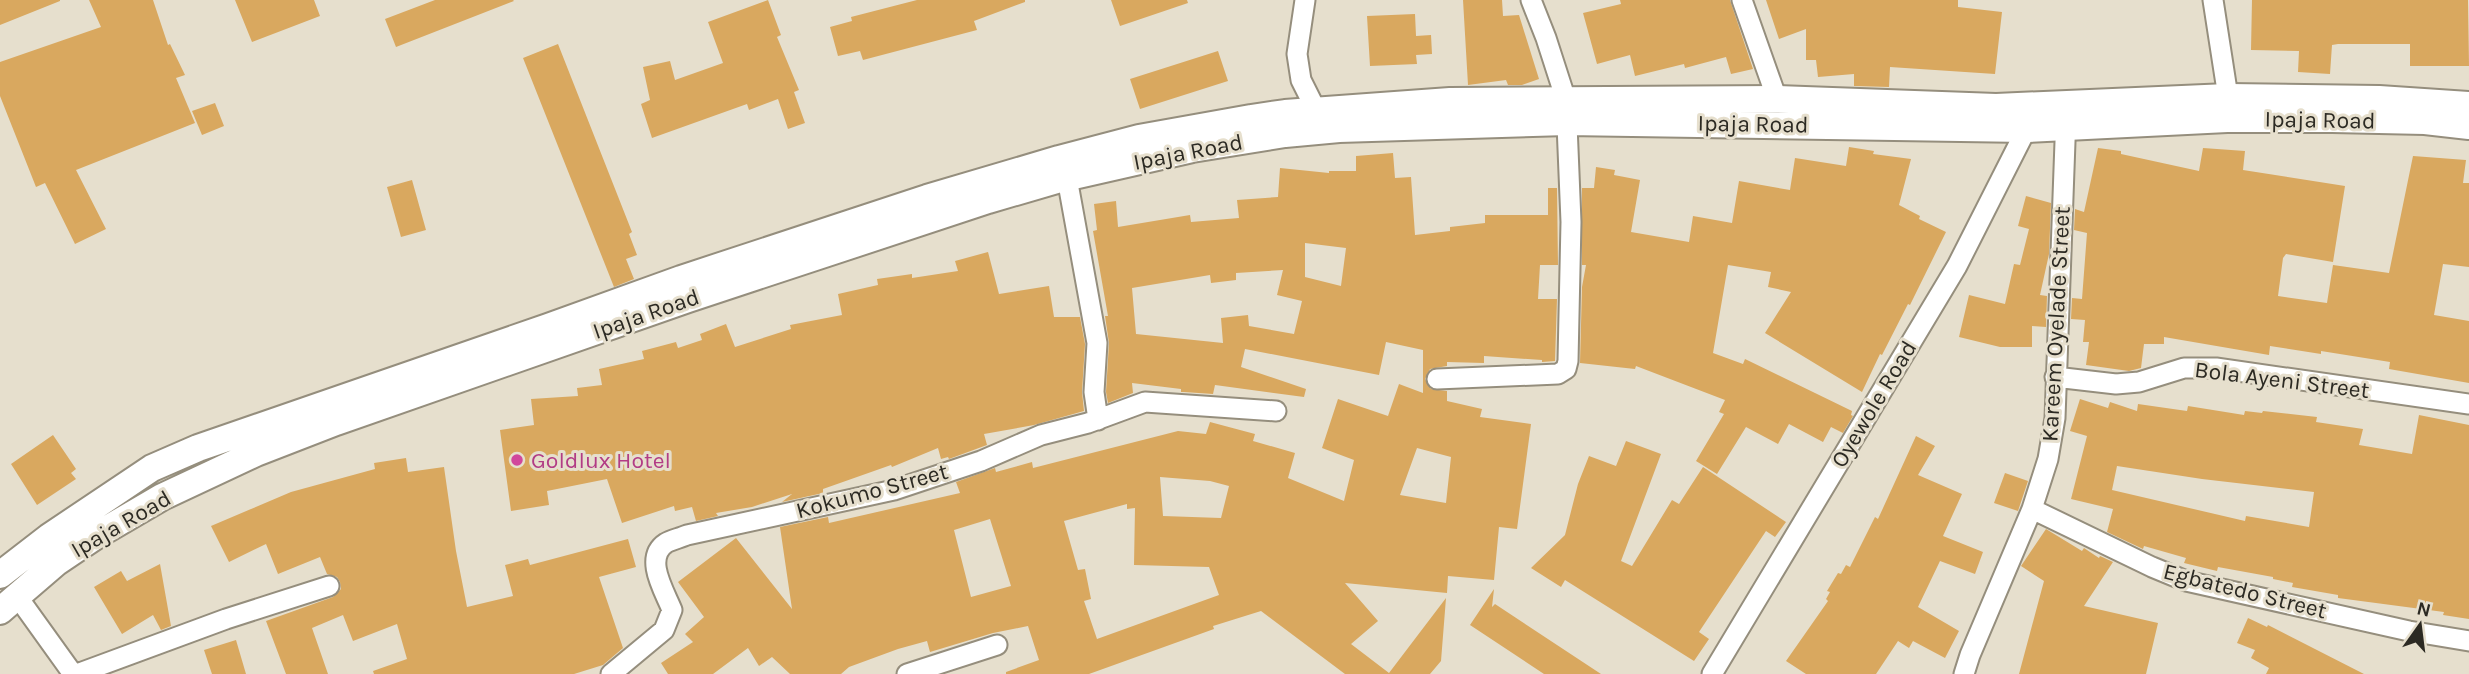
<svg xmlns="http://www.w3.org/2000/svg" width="2469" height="674" font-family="Karla,sans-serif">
	<rect width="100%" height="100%" fill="#e6dfcd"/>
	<path fill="#d9a85f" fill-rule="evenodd" d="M0,0H60V1L0,25Z
		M89,0H153L168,45L170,44L185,75L176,78L195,123L76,170L106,229L75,244L45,183L36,187L0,96V62L101,27Z
		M235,0H314L320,16L252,42Z
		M435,0H513L514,1L396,47L385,19Z
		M768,0L781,35L777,37L799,90L794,92L805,123L788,129L778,99L749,110L747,104L652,138L641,104L650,100L643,67L670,61L675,80L723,63L708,22Z
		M917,0H1025V2L974,21L977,30L863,60L860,51L838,56L830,27L852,21L851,17Z
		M1111,0H1187L1188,3L1120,26Z
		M1463,0H1502L1503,16L1519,15L1539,79L1522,85H1508L1506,80L1468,85Z
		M1620,0H1730L1753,69L1731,74L1726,57L1685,68L1684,64L1635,76L1630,55L1597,64L1583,13L1621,4Z
		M1766,0H1958V7L2002,12L1995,74L1890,67L1889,87L1854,86V74L1818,77L1816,60H1806V29L1779,39Z
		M2252,0H2468L2469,66H2410V44H2338L2332,45L2330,74L2298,72L2299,51L2251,50Z
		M1415,14L1416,36L1431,35L1432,54L1416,55L1417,64L1370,66L1367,16Z
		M558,44L632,232L629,234L637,255L626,259L634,279L614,287L523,58Z
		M1218,51L1228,81L1140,109L1130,79Z
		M215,103L224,126L202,135L192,111Z
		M1849,147L1874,151L1873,154L1911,159L1899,205L1920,216L1919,219L1946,232L1910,305L1908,304L1882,355L1880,354L1862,392L1765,333L1791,292L1768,287L1771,272L1728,265L1713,353L1743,364L1745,359L1852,411L1851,415L1853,416L1843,433L1831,427L1823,442L1789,424L1778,444L1746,427L1717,474L1696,461L1724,414L1719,412L1725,400L1636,366L1635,369L1580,363L1582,287L1586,265H1582V188H1594L1596,167L1615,170L1614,175L1640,180L1631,232L1689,242L1693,216L1732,223L1739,181L1790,190L1795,158L1846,166Z
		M2098,148L2121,151V154L2199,171L2203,148L2245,151L2243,170L2345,186L2333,262L2286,254L2283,258L2278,296L2327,303L2333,265L2389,273L2413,156L2466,160L2463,183H2469V267L2443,264L2434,315L2469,321V383L2389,369L2390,362L2321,351V354L2270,346L2269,355L2164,337V344H2144L2141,368L2129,371L2086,365L2089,342H2083L2085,320L2071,319L2072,298L2082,299L2087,233L2074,230L2075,209L2084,212Z
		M1393,153L1395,178L1411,177L1415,235L1450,231V227L1485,223V215H1548V188H1557L1558,265H1540L1538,299H1557L1555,361L1542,362V360L1484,356V363L1447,362V366L1430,369L1425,379L1431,389L1447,391V401L1482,409L1480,417L1531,424L1517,529L1499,527L1494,580L1448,576L1447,593L1345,583L1378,621L1351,644L1389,673L1446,598L1441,661L1430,674H1345L1261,611L1213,626L1214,629L1089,674H1006V672L1039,660L1028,626L993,633L930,652L927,641L898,649L849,667L841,674H790L772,657L759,666L748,648L713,674H668L661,663L693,642L685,634L704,617L678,582L736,538L792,609L780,527L828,517L829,523L960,493L956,482L995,468L996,472L1032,462L1033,468L1178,431L1206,434L1210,422L1255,434L1253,441L1295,453L1288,478L1344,501L1354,460L1322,448L1338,399L1388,416L1399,384L1423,393V350L1386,342L1379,375L1245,349L1241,367L1306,389L1304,397L1215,385L1213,394L1184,392H1181V389L1132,383L1133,393L1108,403L1106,392L1109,343L1105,316H1108L1093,231L1097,230L1094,204L1116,201L1118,227L1190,215L1191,222L1239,218L1237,200L1278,197L1280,168L1329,173V171H1356V156ZM1305,243L1346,248L1341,286L1305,277ZM1283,270L1277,295L1302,301L1294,334L1249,326L1248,315L1221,318L1223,343L1136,334L1132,288L1210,275L1211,283L1236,280V273ZM1417,448L1451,457L1446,503L1400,495ZM1160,477L1210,481L1229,486L1221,518L1163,516ZM1127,504V509L1135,508L1134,565L1209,567L1219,595L1097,639L1084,601L1091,599L1085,569L1078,570L1064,521ZM990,519L1011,586L971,597L954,530Z
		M412,180L426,230L401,237L387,187Z
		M2026,196L2051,203L2049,254L2040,295L2047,296L2046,327L2032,326V347H2000L1959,337L1969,295L2005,304L2014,264L2020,265L2029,229L2018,226Z
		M988,252L999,294L1049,286L1054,317H1080L1085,344L1082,392L1084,411L1034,425L984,434L987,445L949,459L948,457L941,459L938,448L892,467L891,465L823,489V493L782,502L792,494L752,507L716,513L718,516L696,521L692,507L675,511L674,506L622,523L607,479L547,491L549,505L511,511L500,430L534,425L531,399L578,396L577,388L602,385L599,369L644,359L642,351L676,342L678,348L702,340L700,334L726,324L735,347L791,329L790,325L842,315L838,294L878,285L877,279L912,274V278L958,271L955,261Z
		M2080,399L2108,408L2110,402L2137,411L2138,404L2187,411L2188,406L2244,415L2245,411L2262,413L2263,411L2317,417L2316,422L2363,429L2359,445L2412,454L2419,415L2469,425V619L2443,615L2444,612L2338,598V595L2292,587L2293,583L2273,579V577L2218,567L2217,571L2184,563L2186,558L2144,546L2143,549L2107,532L2113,509L2071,499L2087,436L2070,431ZM2117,466L2202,479L2314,492L2309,527L2246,516L2245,521L2112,490Z
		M53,435L76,469L71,473L76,479L37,505L11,464Z
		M1916,436L1935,446L1918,475L1962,494L1943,536L1983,552L1975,574L1940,561L1918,607L1959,631L1945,658L1913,641L1909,648L1898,641L1876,674H1806L1786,661L1828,601L1826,599L1830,592L1827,591L1838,573L1841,574L1846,565L1850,567L1875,517L1878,519Z
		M1626,441L1661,454L1621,561L1632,566L1672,500L1679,504L1703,467L1786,522L1775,537L1766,531L1699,632L1709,639L1694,661L1565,580L1561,587L1531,568L1565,535L1578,484L1589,456L1616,466Z
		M406,458L408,472L444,467L456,551L467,607L513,596L505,565L528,559L530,565L628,539L636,567L599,577L623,648L603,665L574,674H374L373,671L407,659L397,624L353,641L343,615L312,628L328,674H286L266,621L333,597L341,589L340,582L337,577L327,574L320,557L278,574L266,544L229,562L211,526L291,492L375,469L374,463Z
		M2005,473L2028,481L2018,511L1994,503Z
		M2046,529L2082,551L2084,548L2099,558L2100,556L2113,562L2084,606L2158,623L2146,674H2019L2044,581L2021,566Z
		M160,564L171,626L161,630L153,615L122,634L94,587L121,571L127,581Z
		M1494,589L1492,607L1495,604L1601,674H1544L1470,625Z
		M2248,618L2267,627L2268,625L2364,674H2266L2269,668L2251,658L2255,650L2237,643Z
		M236,640L246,674H212L204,650Z"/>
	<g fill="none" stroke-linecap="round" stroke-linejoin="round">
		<defs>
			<path id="minor" d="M1305,0L1297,54L1301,80L1316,110
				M1742,0L1777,99
				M2213,0L2228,97V110
				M1067,178L1097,343L1094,392L1098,420
				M2055,377L2116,384L2139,382L2184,368H2216L2469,404
				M1437,379L1558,374L1566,369L1568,361L1571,222L1566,100L1546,38L1531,0
				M2032,509L2152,567L2186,581L2409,631L2469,641
				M17,596L73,674
				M77,674L226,619L329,586
				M611,674L664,630L672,610C665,592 643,558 666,543C671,540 680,538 687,535L894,490L981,461L1041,435L1088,423L1145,402L1276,411
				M907,674L997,645
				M1712,674L1957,266L2031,120
				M1964,674L1970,655L2032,509L2048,459L2055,418L2066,114"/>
			<path id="secondary" d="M0,575L49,537L152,468L198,448L548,327L681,279L927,198L1059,159L1139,138L1251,118L1285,113L1450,101L1777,99L1996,107L2228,97L2379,99L2469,105
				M0,611L57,562L97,535L162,497L256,453L336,422L688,299L988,200L1060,179L1192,149L1285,134L1339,129L1567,122L2027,129L2227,119H2332L2425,121L2469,126"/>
		</defs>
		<use href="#minor" stroke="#958e7d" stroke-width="23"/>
		<use href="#secondary" stroke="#958e7d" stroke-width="30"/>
		<use href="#minor" stroke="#fff" stroke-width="19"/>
		<use href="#secondary" stroke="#fff" stroke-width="26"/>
	</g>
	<circle fill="#d1479c" stroke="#e6dfcd" stroke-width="2.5" cx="517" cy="460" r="7"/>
	<g text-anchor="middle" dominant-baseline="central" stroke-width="6" stroke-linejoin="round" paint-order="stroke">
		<g font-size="23" fill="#2c2a23" stroke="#e6dfcd">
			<text transform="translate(2320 120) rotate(1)">Ipaja Road</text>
			<text transform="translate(1753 124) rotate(1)">Ipaja Road</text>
			<text transform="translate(1188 152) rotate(-11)">Ipaja Road</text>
			<text transform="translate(646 314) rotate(-19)">Ipaja Road</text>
			<text transform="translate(2056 324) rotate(-87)">Kareem Oyelade Street</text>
			<text transform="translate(2282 380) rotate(7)">Bola Ayeni Street</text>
			<text transform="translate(1874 404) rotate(-59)">Oyewole Road</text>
			<text transform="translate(872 491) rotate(-15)">Kokumo Street</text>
			<text transform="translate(121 524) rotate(-30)">Ipaja Road</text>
			<text transform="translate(2245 591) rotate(14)">Egbatedo Street</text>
		</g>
		<g font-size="23" fill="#b23c85" stroke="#e6dfcd" text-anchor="start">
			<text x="531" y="460">Goldlux Hotel</text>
		</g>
	</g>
	<g transform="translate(2420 625) rotate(14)" stroke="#e6dfcd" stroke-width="5" paint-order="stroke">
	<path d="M0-5L12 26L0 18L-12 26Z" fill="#2c2a23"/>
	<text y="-10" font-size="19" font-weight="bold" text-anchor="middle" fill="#2c2a23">N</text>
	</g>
</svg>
